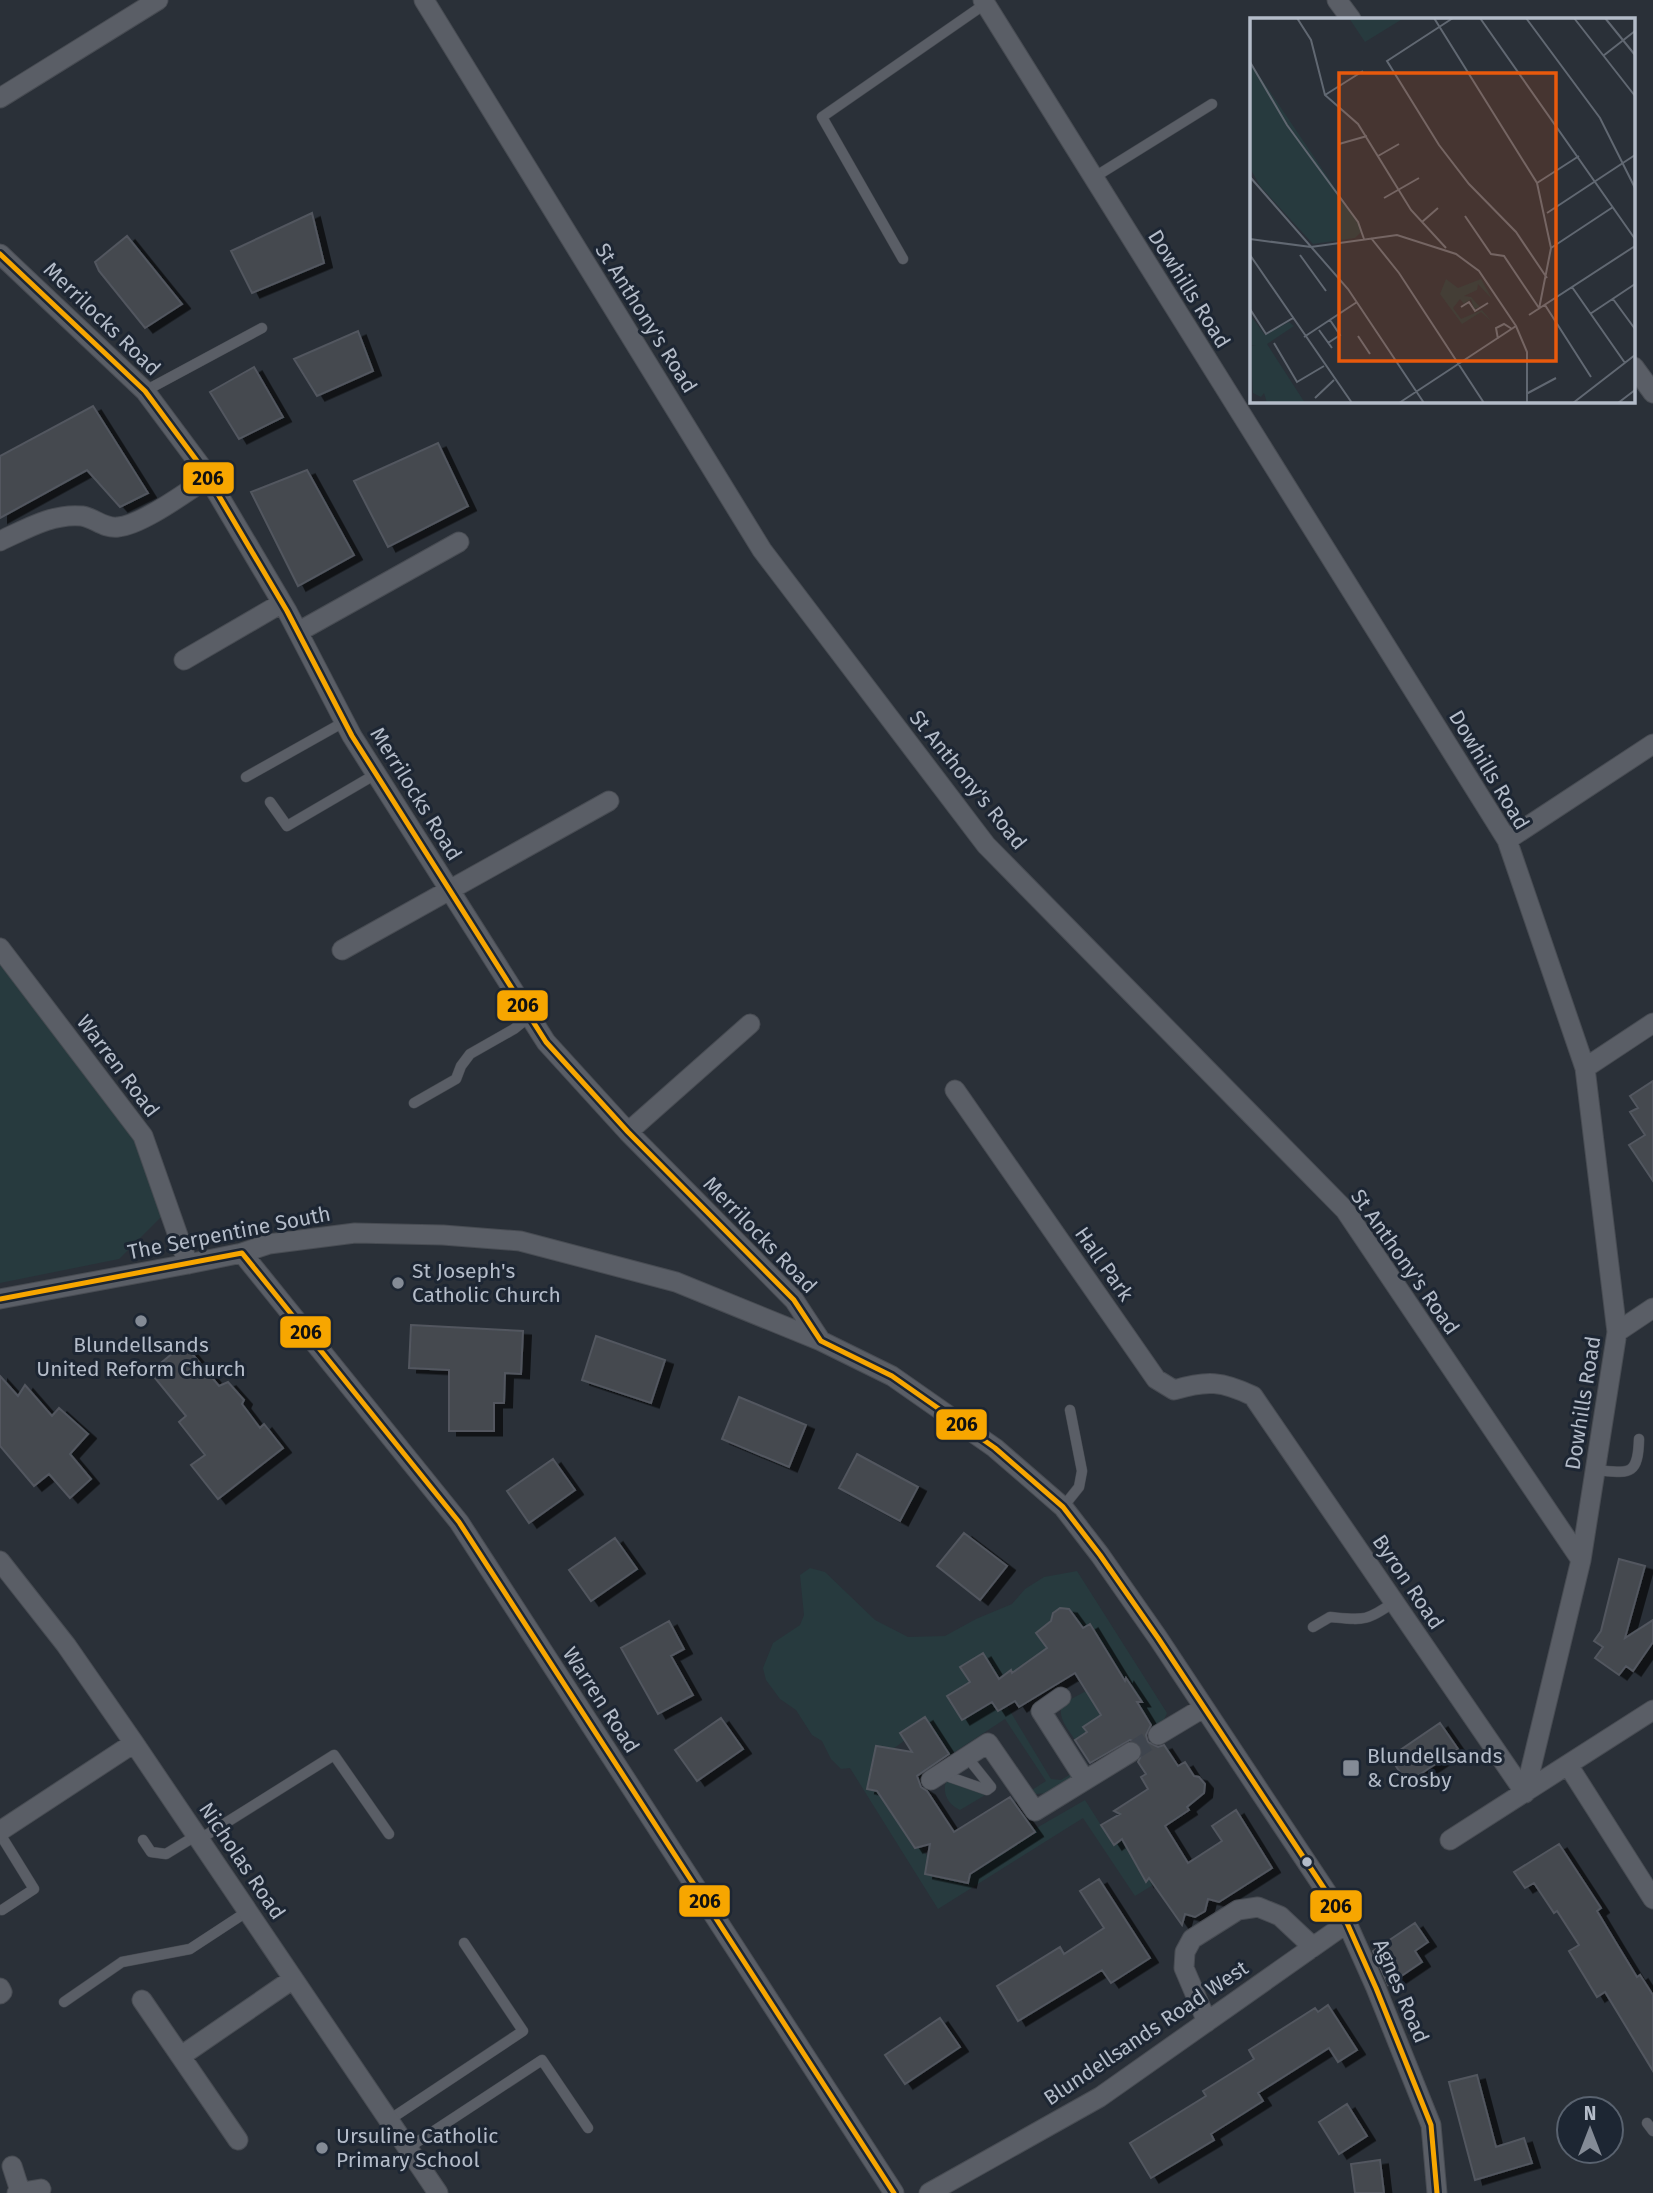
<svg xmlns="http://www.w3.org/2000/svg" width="1653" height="2193" font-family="'Fira Sans',sans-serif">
	<defs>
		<filter id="shadow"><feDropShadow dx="8" dy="4.5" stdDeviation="0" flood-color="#0009"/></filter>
	</defs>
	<rect width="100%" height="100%" fill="#2a3038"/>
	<path fill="#273a3e" d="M0,948L143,1136L168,1210L119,1259L0,1283Z
		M810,1568L825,1572L875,1620L908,1637L945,1636L976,1619L1012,1604L1025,1589L1044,1577L1077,1571L1167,1713L1163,1722L1154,1729L1137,1702L1141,1701L1126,1678L1125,1681L1091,1624L1077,1632L1072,1627L1075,1617L1069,1609L1060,1608L1053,1613L1050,1651L1032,1658L1013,1674L1011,1671L1000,1681L961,1667L970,1682L948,1696L962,1720L992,1702L1007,1706L1051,1779L1061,1780L1071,1774L1073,1778L1049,1793L1024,1795L1046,1781L1005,1719L950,1755L925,1717L900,1733L905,1740L893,1749L876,1746L867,1788L884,1792L915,1848L920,1847L928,1857L926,1875L968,1882L971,1868L985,1864L1034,1833L1033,1830L1085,1800L1113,1844L1126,1837L1131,1855L1146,1881L1149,1878L1153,1885L1135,1896L1083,1818L938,1909L850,1768L841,1769L831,1759L822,1741L812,1735L796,1710L780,1699L766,1680L763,1668L773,1643L800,1625L804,1615L800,1575Z
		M1086,1691L1101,1715L1084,1727L1087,1732L1075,1740C1068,1729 1057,1718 1062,1704Z
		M947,1780L987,1794L960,1810C948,1805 941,1792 947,1780Z"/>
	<path fill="#444950" stroke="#52575f" stroke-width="2" filter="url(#shadow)" d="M312,213L324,263L252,293L231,251Z
		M127,236L182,304L145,328L99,271L95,262Z
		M358,331L373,371L317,396L294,359Z
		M254,367L283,417L239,439L210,392Z
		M93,406L148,493L120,507L87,470L0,518V456Z
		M438,443L468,506L388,547L354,481Z
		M307,470L354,555L298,586L251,492Z
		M1653,1081V1181L1629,1145L1645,1135L1630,1112L1638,1108L1630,1096Z
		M411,1325L523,1331L521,1374L505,1373L504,1403H494V1431H449V1370L409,1368Z
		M596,1336L665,1360L651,1403L582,1380Z
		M184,1344L219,1386L228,1382L244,1400L242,1404L260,1428L264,1424L283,1448L218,1499L191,1465L205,1455L179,1422L186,1416L150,1372Z
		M0,1376L18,1396L25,1385L52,1416L59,1408L88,1434L70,1454L91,1479L70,1498L49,1474L34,1486L0,1446Z
		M739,1397L806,1425L789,1467L722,1439Z
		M857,1454L918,1487L900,1521L839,1488Z
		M553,1459L575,1490L529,1523L507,1491Z
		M964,1533L1007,1566L980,1600L937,1566Z
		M615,1538L637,1569L591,1601L569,1570Z
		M1619,1559L1645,1566L1625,1638L1653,1620V1642L1633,1671L1626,1666L1619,1675L1595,1658L1603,1647L1594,1641L1601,1631Z
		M1060,1608L1069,1609L1083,1628L1090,1624L1125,1681L1126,1678L1142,1702H1137L1151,1725L1146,1735L1148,1742L1158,1747L1164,1745L1178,1766L1185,1762L1194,1776L1199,1777L1205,1784L1204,1793L1187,1807L1189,1810L1165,1826L1188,1863L1222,1841L1212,1826L1236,1810L1272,1868L1219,1902L1208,1899L1205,1911L1195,1917L1185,1914L1182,1925L1149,1878L1146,1882L1122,1839L1114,1845L1101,1825L1120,1814L1114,1811L1148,1789L1141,1777L1146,1774L1138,1762L1143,1751L1137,1742L1130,1740L1090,1763L1075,1740L1087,1732L1083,1727L1101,1715L1075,1673L1019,1707L1015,1701L998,1711L992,1702L962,1720L947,1696L970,1682L960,1667L983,1653L999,1679L1011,1670L1012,1673L1047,1648L1036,1633L1051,1621L1053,1613Z
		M669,1621L684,1649L671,1656L693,1695L658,1714L621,1648Z
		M925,1717L949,1754L917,1776L921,1787L927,1791L954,1832L1010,1797L1035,1832L970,1874L968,1883L925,1874L930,1844L915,1848L877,1791L867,1789L876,1746L912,1752L900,1733Z
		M721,1718L743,1749L697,1781L675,1750Z
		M1440,1723L1458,1749L1407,1783L1390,1757Z
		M1559,1844L1601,1908L1597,1911L1615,1941L1637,1977L1640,1975L1653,1995V2071L1605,1992L1597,1997L1569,1951L1579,1945L1557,1911L1554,1913L1534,1883L1525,1888L1514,1872Z
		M1099,1879L1150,1958L1111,1983L1102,1970L1018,2021L997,1986L1060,1947L1064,1954L1104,1928L1080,1891Z
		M1415,1923L1428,1942L1415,1951L1422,1962L1388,1985L1373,1951Z
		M1328,2005L1357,2050L1338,2062L1329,2048L1258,2093L1263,2101L1211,2134L1214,2140L1151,2178L1130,2143L1206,2096L1203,2091L1254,2059L1249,2050L1315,2008L1318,2012Z
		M940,2018L960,2047L905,2084L885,2055Z
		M1477,2075L1496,2147L1524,2138L1532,2163L1475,2180L1449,2082Z
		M1347,2104L1367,2136L1339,2154L1319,2122Z
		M1380,2160L1384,2193H1355L1351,2164Z"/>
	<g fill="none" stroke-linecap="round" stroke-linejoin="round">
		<path stroke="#3f454e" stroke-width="19" stroke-dasharray="19 10" stroke-linecap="butt" d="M1131,1752L1158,1735"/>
		<defs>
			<path id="lane" d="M1093,178L1212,104
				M903,259L822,117L985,4
				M145,391L262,328
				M246,777L344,722
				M270,802L287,826L376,774
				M414,1103L456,1079L461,1066L470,1054L514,1029L530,1016
				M1596,1470C1629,1473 1638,1477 1639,1439
				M1063,1507L1079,1487L1082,1471L1070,1410
				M1313,1627L1330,1617C1363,1620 1366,1622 1394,1602
				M941,1774L987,1790L991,1787L967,1757
				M0,1834L34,1889L2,1910
				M200,1839L334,1755L389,1834
				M143,1840L151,1852L166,1854L197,1835
				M64,2002L122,1962L190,1949L248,1911
				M389,2120L523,2031L464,1943
				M1647,2123L1653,2131
				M408,2148L542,2060L588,2128"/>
			<path id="street" d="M424,0L762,550L986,845L1345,1210L1581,1560
				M983,0L1507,840L1585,1068L1617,1332L1581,1560L1525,1793
				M1337,0L1351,19
				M0,98L158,0
				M0,254L145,391L203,469L287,611L352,736L546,1042L628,1132L794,1300L821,1341
				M1634,367L1653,393
				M0,541C26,529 53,513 82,516C95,518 104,529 118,527C142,525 186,492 208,478
				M298,632L459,542
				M184,660L282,603
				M1507,840L1653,744
				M0,948L143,1136L188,1264
				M342,950L609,801
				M1585,1068L1653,1023
				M955,1090L1156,1379L1174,1390C1207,1380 1222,1381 1253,1396L1525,1793
				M628,1132L750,1024
				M242,1253L459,1522L894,2193
				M0,1299L188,1264L242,1253L269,1244L355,1233L443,1235L520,1241L676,1282L821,1341L892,1376L995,1448L1063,1507L1100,1555L1158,1638L1347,1923L1376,1988L1431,2125L1437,2193
				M1617,1332L1653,1308
				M0,1561L66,1645L134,1743L438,2193
				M1061,1697L1041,1711L1085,1780
				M1158,1735L1203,1708
				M1568,1765L1653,1899
				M931,1780L988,1743L1035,1811L1131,1752
				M0,1831L134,1743
				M1450,1840L1653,1710
				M0,1988L2,1992L0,1994
				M142,2000L238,2140
				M1207,2022L1184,1968L1185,1952L1192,1939L1238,1910L1258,1907L1280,1916L1313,1947
				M181,2056L293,1979
				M12,2166L20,2191
				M17,2193L41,2189
				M929,2193L1100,2097L1347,1923"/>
		</defs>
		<use href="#lane" stroke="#484c53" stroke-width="11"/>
		<use href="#street" stroke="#484c53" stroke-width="21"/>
		<use href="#lane" stroke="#5a5e66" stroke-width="10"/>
		<use href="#street" stroke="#5a5e66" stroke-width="19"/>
		<defs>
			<path id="bus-1" d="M0,254L145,391L203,469L287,611L352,736L546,1042L628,1132L794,1300L821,1341L892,1376L995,1448L1063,1507L1100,1555L1158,1638L1347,1923L1376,1988L1431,2125L1437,2193
				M0,1299L242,1253L459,1522L894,2193"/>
		</defs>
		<use href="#bus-1" stroke="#1d2633" stroke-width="10"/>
		<use href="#bus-1" stroke="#f7a600" stroke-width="5"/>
	</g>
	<g fill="#848b96" stroke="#1d2633" stroke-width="2.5">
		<circle cx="398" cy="1283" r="7"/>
		<circle cx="141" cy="1321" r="7"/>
		<rect x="1342" y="1759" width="18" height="18" rx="3.5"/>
		<circle cx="322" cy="2148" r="7"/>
	</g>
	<circle fill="#b4bcc9" stroke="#1d2633" stroke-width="2.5" cx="1307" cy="1862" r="6"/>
	<g text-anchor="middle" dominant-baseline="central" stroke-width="6" stroke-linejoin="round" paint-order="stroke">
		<g font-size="21" fill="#b4bcc9" stroke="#1d2633">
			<text transform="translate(1189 289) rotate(58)">Dowhills Road</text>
			<text transform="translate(646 318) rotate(58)">St Anthony's Road</text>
			<text transform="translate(102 319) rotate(44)">Merrilocks Road</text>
			<text transform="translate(1489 770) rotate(59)">Dowhills Road</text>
			<text transform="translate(968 780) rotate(51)">St Anthony's Road</text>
			<text transform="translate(416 794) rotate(58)">Merrilocks Road</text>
			<text transform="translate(118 1066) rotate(53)">Warren Road</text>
			<text transform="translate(229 1233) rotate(-11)">The Serpentine South</text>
			<text transform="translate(760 1235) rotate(46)">Merrilocks Road</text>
			<text transform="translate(1405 1262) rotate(55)">St Anthony's Road</text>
			<text transform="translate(1104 1264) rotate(55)">Hall Park</text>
			<text transform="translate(1583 1403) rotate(-81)">Dowhills Road</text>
			<text transform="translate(1408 1582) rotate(56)">Byron Road</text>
			<text transform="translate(601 1700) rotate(57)">Warren Road</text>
			<text transform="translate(242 1861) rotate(56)">Nicholas Road</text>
			<text transform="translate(1401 1991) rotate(67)">Agnes Road</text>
			<text transform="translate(1146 2033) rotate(-34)">Blundellsands Road West</text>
		</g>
		<g font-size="21" fill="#b4bcc9" stroke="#1d2633" text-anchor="start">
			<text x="412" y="1271">St Joseph's<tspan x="412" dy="24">Catholic Church</tspan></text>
			<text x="141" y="1345" text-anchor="middle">Blundellsands<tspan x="141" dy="24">United Reform Church</tspan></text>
			<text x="1367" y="1756">Blundellsands<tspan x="1367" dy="24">&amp; Crosby</tspan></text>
			<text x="336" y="2136">Ursuline Catholic<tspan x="336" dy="24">Primary School</tspan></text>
		</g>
	</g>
	<g transform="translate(1250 18)">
		<rect width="385" height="385" fill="#2a3038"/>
		<path d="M99,0H154L115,24ZM0,44L108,204L111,214L105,220L63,226L10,168L0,150ZM196,261L208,270L231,261L242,281L228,266L227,272L214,278L221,279L230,289L224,291L221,281L214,286L210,281L203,290L211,301L232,292L241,303L231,294L212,306L190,276ZM0,297L15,317L39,304L44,308L17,326L55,385H17L14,375L11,379L3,375L0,328H6L0,327Z" fill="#273a3e"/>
		<path fill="none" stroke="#616872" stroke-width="2" d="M47,0L61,22L75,77L108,106L161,192L196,230M184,0L287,165L301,230L289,291M203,0L137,43L189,127L219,166L266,214L297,260M230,0L385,221M276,0L350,100L385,170M324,0L385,78M355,0L385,37M353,38L385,13M0,44L37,107L108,204L114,221M75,77L113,53M89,126L117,118M128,138L149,126M0,159L98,271L174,385M287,165L329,138M134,180L169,160M297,195L385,137M215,198L241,236L254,238L289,290M172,204L188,190M121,220L149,255L234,385M0,221L61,229L147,217L206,236L229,253L266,308L277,334V385M301,230L363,189M0,237L102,385M50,237L76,273M322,269L375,345M363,281L385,311M295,287L341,359M211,289L219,284L225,293L238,285M0,291L16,316L43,300M340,296L385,266M279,297L385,228M69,312L82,330M108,318L120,336M54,319L107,284M248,321L246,310L254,306L262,311M24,325L47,364L74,348M78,325L90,317L80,302M278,375L306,360M65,380L84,362M149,385L266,308M323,385L385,337M368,385L385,372"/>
		<path fill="#e8590c" fill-opacity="0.15" stroke="#e8590c" stroke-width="3.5" d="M89,55H306V343H89Z"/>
		<rect width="385" height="385" fill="none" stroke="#b4bcc9" stroke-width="3.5"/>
	</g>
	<g stroke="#1d2633" stroke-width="2.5">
		<rect x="182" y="461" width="53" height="34" rx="7" fill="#f7a600"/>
		<rect x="496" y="989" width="53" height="33" rx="7" fill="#f7a600"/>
		<rect x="279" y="1315" width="53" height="34" rx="7" fill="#f7a600"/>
		<rect x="935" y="1408" width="53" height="33" rx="7" fill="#f7a600"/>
		<rect x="678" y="1884" width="53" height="34" rx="7" fill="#f7a600"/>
		<rect x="1309" y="1889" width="54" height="34" rx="7" fill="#f7a600"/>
	</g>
	<g font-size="19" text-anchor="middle" font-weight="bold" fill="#111">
		<text x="208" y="485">206</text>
		<text x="523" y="1012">206</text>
		<text x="306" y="1339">206</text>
		<text x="962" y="1431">206</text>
		<text x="705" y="1908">206</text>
		<text x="1336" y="1913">206</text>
	</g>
	<g transform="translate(1590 2130)"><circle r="33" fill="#1d2633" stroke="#59626f" stroke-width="2"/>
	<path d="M0-5L12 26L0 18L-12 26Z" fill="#848b96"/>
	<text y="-10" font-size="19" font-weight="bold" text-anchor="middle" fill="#b4bcc9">N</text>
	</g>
</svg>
